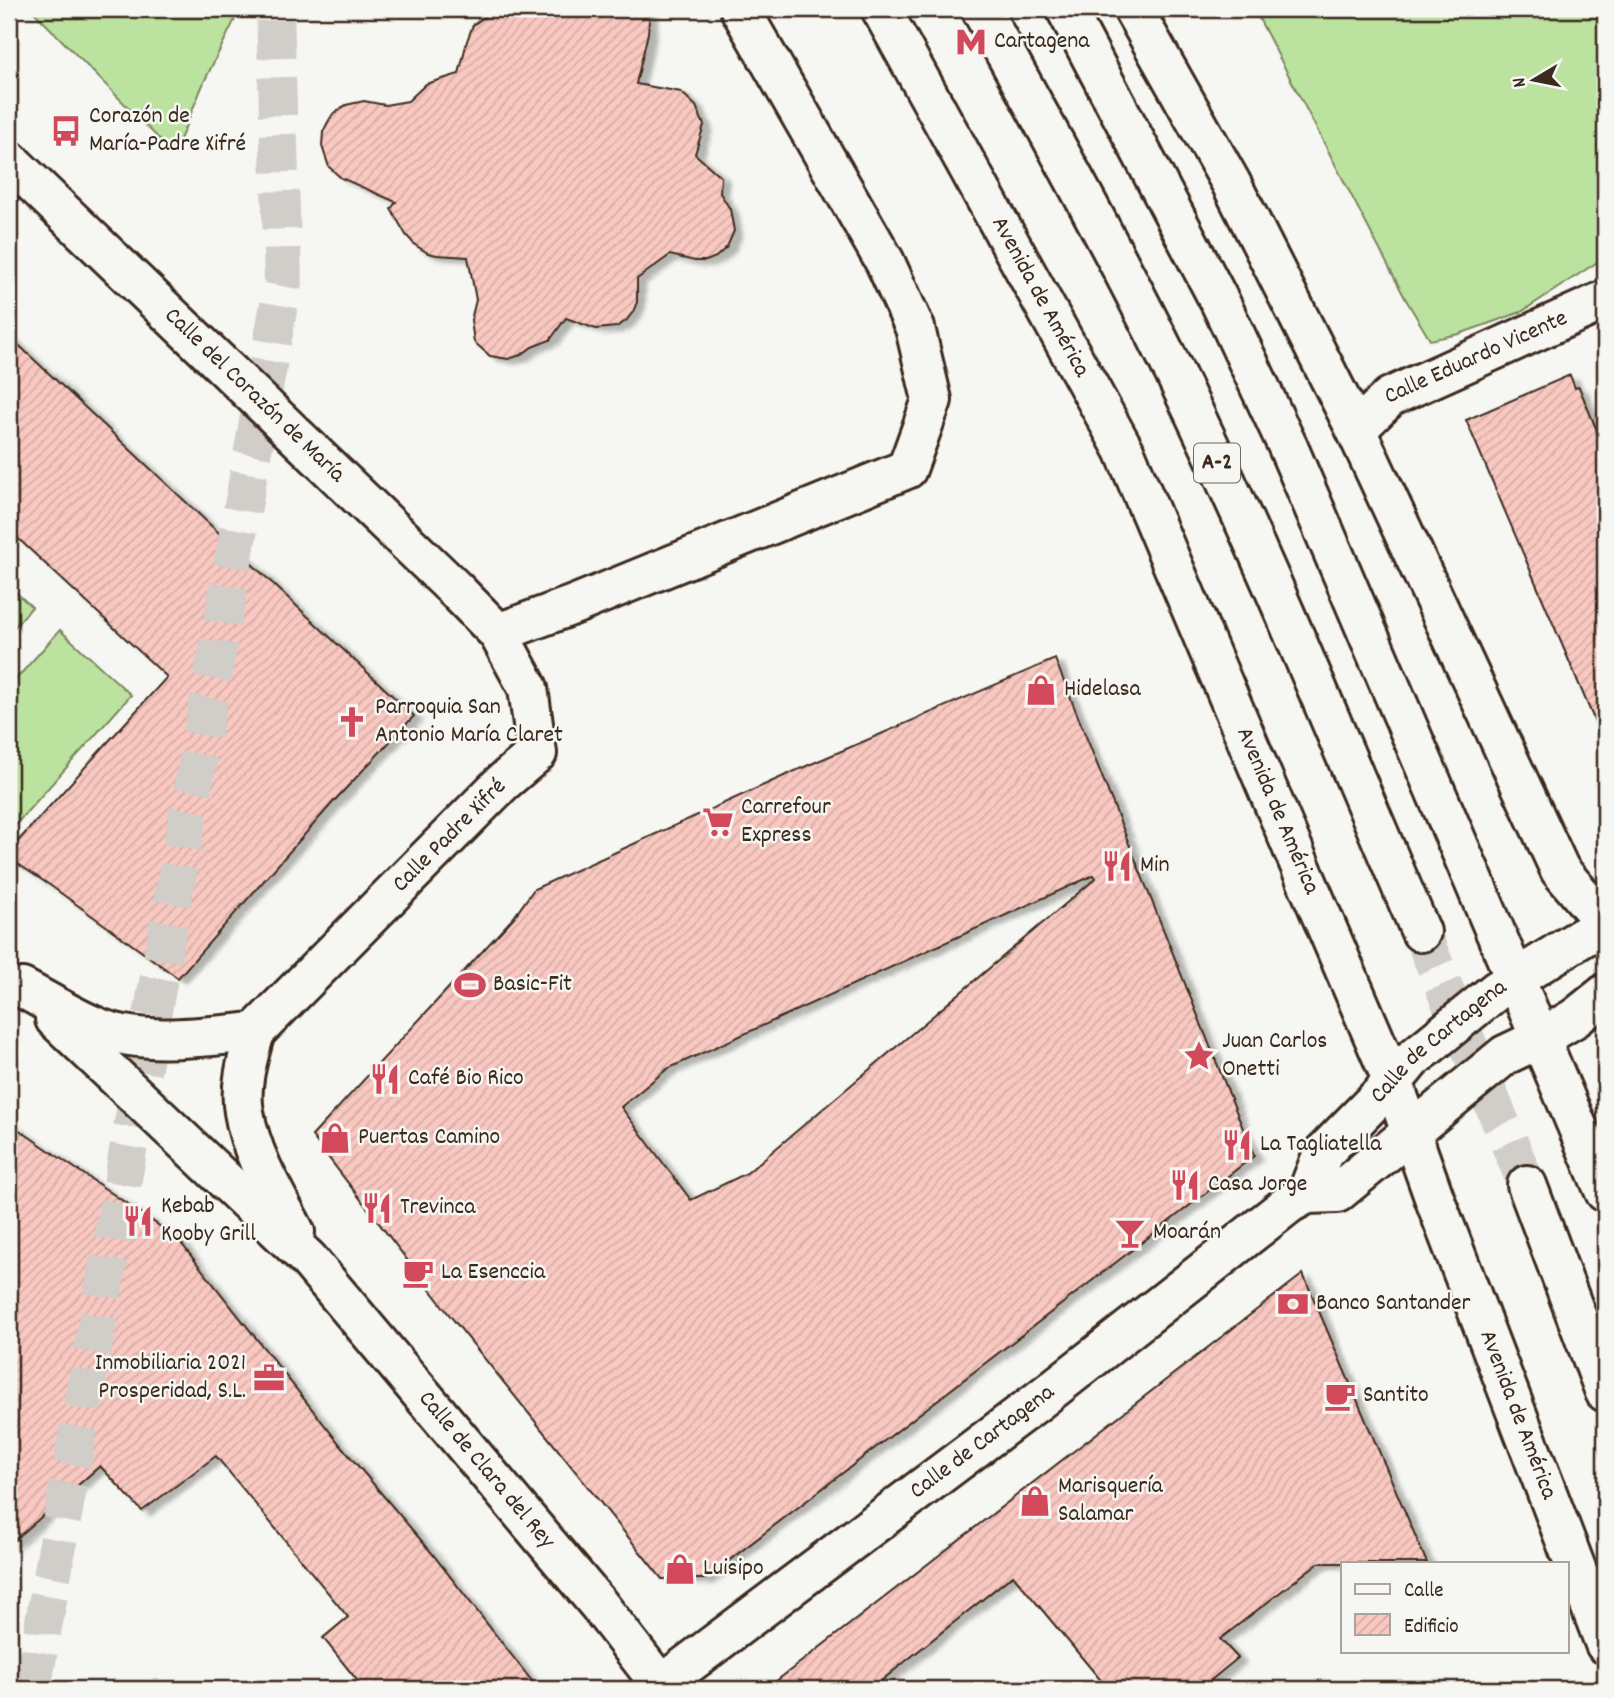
<svg xmlns="http://www.w3.org/2000/svg" width="1614" height="1698" font-family="Dekko,sans-serif">
	<defs>
		<pattern id="building-hatch" width="6" height="6" patternUnits="userSpaceOnUse" patternTransform="scale(1.75)"><rect width="6" height="6" fill="#f8c8c1"/><path d="M-1 1l2-2M0 6l6-6M5 7l2-2" fill="none" stroke="#d6aca5"/></pattern>
		<filter id="shadow"><feDropShadow dx="8" dy="4.5" stdDeviation="2" flood-color="#0004"/></filter>
	</defs>
	<rect width="100%" height="100%" fill="#f6f6f2"/>
	<filter id="ink" filterUnits="userSpaceOnUse"><feTurbulence type="fractalNoise" baseFrequency=".0143" numOctaves="2"/><feDisplacementMap in="SourceGraphic" scale="14" xChannelSelector="R" yChannelSelector="G"/><feConvolveMatrix kernelMatrix="1 2 1 2 8 2 1 2 1" color-interpolation-filters="sRGB"/></filter>
	<g filter="url(#ink)">
		<path fill="#bbe39f" stroke="#7b865e" stroke-width="2" d="M31,9H240L204,82L174,154Z
			M1254,9H1605V257L1521,312L1459,334L1430,340L1405,298Z
			M9,586L32,607L9,633Z
			M60,630L131,695L9,832V687Z"/>
		<path fill="url(#building-hatch)" stroke="#3b2a1e" stroke-width="2" fill-rule="evenodd" filter="url(#shadow)" d="M495,9H650L648,33L636,84L681,92L696,106L704,125L695,154L721,177L720,193L730,209L734,231L727,247L716,257L706,261H695L670,255L637,279V302L633,312L626,321L616,327L596,329L566,318L550,340L532,347L521,355L508,359L490,356L474,342L471,320L476,300L468,257L437,255L428,253L415,245L406,235L391,209L396,202L341,178L329,167L322,146L323,132L328,122L333,114L346,105L364,101L385,105L408,101L426,84L459,74L467,41L473,25Z
			M9,336L414,716L335,800L178,978L51,886L9,858V851L167,677L9,530Z
			M1570,375L1575,388L1579,387L1605,450V745L1466,420Z
			M1055,659L1254,1156L705,1579H662L451,1317L312,1136L514,917L534,889L795,771ZM1094,875L1096,878L747,1173L691,1200L621,1107L667,1069Z
			M9,1123L177,1238L342,1447L431,1552L538,1689H364L323,1638L348,1617L216,1456L142,1511L100,1466L9,1545Z
			M1303,1274L1427,1563H1318L1220,1639L1238,1658L1200,1689H1108L1013,1575L871,1689H766Z"/>
		<g fill="none" stroke-linecap="round" stroke-linejoin="round">
			<path stroke="#d1cdc8" stroke-width="38" stroke-dasharray="38 19" stroke-linecap="butt" d="M1421,932L1527,1185
				M32,1689L283,282L275,9"/>
			<defs>
				<g id="minor">
					<path d="M1133,9L1231,183L1356,430L1560,870L1592,908L1605,914"/>
					<path id="s1" d="M9,160L454,588L498,633L528,688L537,753L502,783L255,1032C207,1036 145,1046 99,1028C73,1018 47,1001 22,988"/>
					<path id="s2" d="M1356,430L1390,397L1605,300"/>
					<path d="M498,633L576,604L907,469L932,400L915,328L885,262L740,9"/>
					<path d="M1470,872L1605,1192"/>
					<path id="s3" d="M55,1019L308,1259L599,1605L664,1689"/>
					<path d="M255,1032C248,1057 239,1086 244,1112C251,1155 275,1194 295,1232"/>
				</g>
				<g id="tertiary">
					<path id="s4" d="M1307,1194L1323,1153L1393,1082L1411,1060L1496,991L1583,937L1605,926"/>
					<path id="s5" d="M655,1689L1038,1401L1290,1203L1307,1194L1337,1193L1505,1055L1541,1038L1575,1018L1605,994"/>
				</g>
				<g id="primary">
					<path id="s6" d="M1293,849L1393,1082L1435,1200L1605,1644"/>
				</g>
				<g id="motorway">
					<path id="s7" d="M881,9L1124,450L1293,849"/>
					<path d="M981,9C1049,133 1119,258 1181,386C1268,565 1342,750 1421,932"/>
					<path d="M1066,9L1221,304L1288,447L1470,872"/>
					<path d="M1527,1185L1605,1392"/>
				</g>
			</defs>
			<use href="#minor" stroke="#3b2a1e" stroke-width="44"/>
			<use href="#tertiary" stroke="#3b2a1e" stroke-width="44"/>
			<use href="#primary" stroke="#3b2a1e" stroke-width="44"/>
			<use href="#motorway" stroke="#3b2a1e" stroke-width="44"/>
			<use href="#minor" stroke="#f6f6f2" stroke-width="38"/>
			<use href="#tertiary" stroke="#f6f6f2" stroke-width="38"/>
			<use href="#primary" stroke="#f6f6f2" stroke-width="38"/>
			<use href="#motorway" stroke="#f6f6f2" stroke-width="38"/>
		</g>
	</g>
	<defs>
		<symbol id="metro-bare" viewBox="-9 -9 18 18"><path d="M-5.5 5V-5H-3L0 0L3-5H5.5V5H3V-.5L0 4L-3-.5V5Z" fill="#d1495b" stroke="#f6f6f2" stroke-width="2.5" paint-order="stroke"/></symbol>
		<symbol id="bus-bare" viewBox="-9 -9 18 18"><path d="M-5-6H5V4H4V6H2V4H-2V6H-4V4H-5ZM-3.5-4V0h7V-4ZM-3.5 1.2v1.5H-2V1.2ZM2 1.2v1.5H3.5V1.2Z" fill="#d1495b" stroke="#f6f6f2" stroke-width="2.5" paint-order="stroke"/></symbol>
		<symbol id="shop-bare" viewBox="-9 -9 18 18"><path d="M-5-2.5h2.3a2.7 3.5 0 0 1 5.4 0H5L5.5 6h-11ZM-1.5-2.5h3a1.5 2.3 0 0 0-3 0Z" fill="#d1495b" stroke="#f6f6f2" stroke-width="2.5" paint-order="stroke"/></symbol>
		<symbol id="church-bare" viewBox="-9 -9 18 18"><path d="M-1.2-6h2.4v3.5h3.3v2.4h-3.3V6h-2.4V-.1h-3.3v-2.4h3.3Z" fill="#d1495b" stroke="#f6f6f2" stroke-width="2.5" paint-order="stroke"/></symbol>
		<symbol id="supermarket-bare" viewBox="-9 -9 18 18"><path d="M-6-5.5h2.5l.6 2H6L4.5 2H-2.5L-4.4-4H-6ZM-1.5 3.2a1.3 1.3 0 1 0 .1 0ZM3 3.2a1.3 1.3 0 1 0 .1 0Z" fill="#d1495b" stroke="#f6f6f2" stroke-width="2.5" paint-order="stroke"/></symbol>
		<symbol id="restaurant-bare" viewBox="-9 -9 18 18"><path d="M-5-6h1v4h1v-4h1v4h1v-4h1v5L-1.5 .5V6h-2V.5L-5-1ZM5-6V6H3V1.5H1.5Q1.5-4 5-6Z" fill="#d1495b" stroke="#f6f6f2" stroke-width="2.5" paint-order="stroke"/></symbol>
		<symbol id="stadium-bare" viewBox="-9 -9 18 18"><path d="M0-5a6.5 5 0 1 0 0 10a6.5 5 0 1 0 0-10ZM-3.5-1.8h7v3.6h-7Z" fill="#d1495b" stroke="#f6f6f2" stroke-width="2.5" paint-order="stroke"/></symbol>
		<symbol id="sight-bare" viewBox="-9 -9 18 18"><path d="M0-6L1.8-2.2L6-1.7L2.9 1.2L3.7 5.4L0 3.3L-3.7 5.4L-2.9 1.2L-6-1.7L-1.8-2.2Z" fill="#d1495b" stroke="#f6f6f2" stroke-width="2.5" paint-order="stroke"/></symbol>
		<symbol id="bar-bare" viewBox="-9 -9 18 18"><path d="M-6-5H6L.8 .8V4.5H3.5V6h-7V4.5H-.8V.8Z" fill="#d1495b" stroke="#f6f6f2" stroke-width="2.5" paint-order="stroke"/></symbol>
		<symbol id="cafe-bare" viewBox="-9 -9 18 18"><path d="M-5.5-4.5H6V0H3Q3 3.5 0 3.5H-2.5Q-5.5 3.5-5.5 0ZM3-3.2v2h1.7v-2ZM-6 4.5H4V6H-6Z" fill="#d1495b" stroke="#f6f6f2" stroke-width="2.5" paint-order="stroke"/></symbol>
		<symbol id="bank-bare" viewBox="-9 -9 18 18"><path d="M-6-4H6V4H-6ZM0-2.3a2.3 2.3 0 1 0 0 4.6a2.3 2.3 0 1 0 0-4.6Z" fill="#d1495b" stroke="#f6f6f2" stroke-width="2.5" paint-order="stroke"/></symbol>
		<symbol id="office-bare" viewBox="-9 -9 18 18"><path d="M-6-3h4V-5.5h4V-3h4V5H-6ZM-1-4.5V-3h2v-1.5ZM-6 0V1H6V0Z" fill="#d1495b" stroke="#f6f6f2" stroke-width="2.5" paint-order="stroke"/></symbol>
	</defs>
	<g fill-rule="evenodd">
		<use href="#metro-bare" x="949" y="20" width="44" height="44"/>
		<use href="#bus-bare" x="44" y="109" width="44" height="44"/>
		<use href="#shop-bare" x="1019" y="668" width="44" height="44"/>
		<use href="#church-bare" x="330" y="700" width="44" height="44"/>
		<use href="#supermarket-bare" x="696" y="800" width="44" height="44"/>
		<use href="#restaurant-bare" x="1095" y="844" width="44" height="44"/>
		<use href="#stadium-bare" x="448" y="963" width="44" height="44"/>
		<use href="#sight-bare" x="1177" y="1034" width="44" height="44"/>
		<use href="#restaurant-bare" x="363" y="1057" width="44" height="44"/>
		<use href="#shop-bare" x="313" y="1116" width="44" height="44"/>
		<use href="#restaurant-bare" x="1215" y="1123" width="44" height="44"/>
		<use href="#restaurant-bare" x="1163" y="1163" width="44" height="44"/>
		<use href="#restaurant-bare" x="355" y="1186" width="44" height="44"/>
		<use href="#restaurant-bare" x="116" y="1199" width="44" height="44"/>
		<use href="#bar-bare" x="1108" y="1211" width="44" height="44"/>
		<use href="#cafe-bare" x="396" y="1251" width="44" height="44"/>
		<use href="#bank-bare" x="1271" y="1282" width="44" height="44"/>
		<use href="#office-bare" x="247" y="1356" width="44" height="44"/>
		<use href="#cafe-bare" x="1318" y="1374" width="44" height="44"/>
		<use href="#shop-bare" x="1013" y="1479" width="44" height="44"/>
		<use href="#shop-bare" x="658" y="1547" width="44" height="44"/>
	</g>
	<g text-anchor="middle" dominant-baseline="central" stroke-width="5" stroke-linejoin="round" paint-order="stroke">
		<rect fill="#f6f6f2" stroke="#73675e" stroke-width="2" x="1194" y="443.5" width="46" height="39" rx="5"/>
		<g font-size="23" font-weight="bold" fill="#3b2a1e">
			<text x="1217" y="463">A-2</text>
		</g>
		<g font-size="24" fill="#3b2a1e" stroke="#f6f6f2" text-anchor="start">
			<text x="994" y="42">Cartagena</text>
			<text x="89" y="117">Corazón de<tspan x="89" dy="28">María-Padre Xifré</tspan></text>
			<text x="1064" y="690">Hidelasa</text>
			<text x="375" y="708">Parroquia San<tspan x="375" dy="28">Antonio María Claret</tspan></text>
			<text x="741" y="808">Carrefour<tspan x="741" dy="28">Express</tspan></text>
			<text x="1140" y="866">Min</text>
			<text x="493" y="985">Basic-Fit</text>
			<text x="1222" y="1042">Juan Carlos<tspan x="1222" dy="28">Onetti</tspan></text>
			<text x="408" y="1079">Café Bio Rico</text>
			<text x="358" y="1138">Puertas Camino</text>
			<text x="1260" y="1145">La Tagliatella</text>
			<text x="1208" y="1185">Casa Jorge</text>
			<text x="161" y="1207">Kebab<tspan x="161" dy="28">Kooby Grill</tspan></text>
			<text x="400" y="1208">Trevinca</text>
			<text x="1153" y="1233">Moarán</text>
			<text x="441" y="1273">La Esenccia</text>
			<text x="1316" y="1304">Banco Santander</text>
			<text x="246" y="1364" text-anchor="end">Inmobiliaria 2021<tspan x="246" dy="28">Prosperidad, S.L.</tspan></text>
			<text x="1363" y="1396">Santito</text>
			<text x="1058" y="1487">Marisquería<tspan x="1058" dy="28">Salamar</tspan></text>
			<text x="703" y="1569">Luisipo</text>
		</g>
		<g font-size="24" fill="#3b2a1e" stroke="#f6f6f2">
			<text stroke="none"><textPath href="#s7" startOffset="329">Avenida de América</textPath></text>
			<text stroke="none"><textPath href="#s2" startOffset="142">Calle Eduardo Vicente</textPath></text>
			<text stroke="none"><textPath href="#s1" startOffset="340">Calle del Corazón de María</textPath></text>
			<text transform="translate(1277 811) rotate(67)">Avenida de América</text>
			<text transform="translate(450 836) rotate(-45)">Calle Padre Xifré</text>
			<text stroke="none"><textPath href="#s4" startOffset="205">Calle de Cartagena</textPath></text>
			<text stroke="none"><textPath href="#s6" startOffset="609">Avenida de América</textPath></text>
			<text stroke="none"><textPath href="#s5" startOffset="410">Calle de Cartagena</textPath></text>
			<text stroke="none"><textPath href="#s3" startOffset="625">Calle de Clara del Rey</textPath></text>
		</g>
	</g>
	<rect width="1614" height="1698" fill="none" stroke="#f6f6f2" stroke-width="35"/>
	<rect x="18" y="18" width="1579" height="1663" fill="none" stroke="#3b2a1e" stroke-width="2.5" filter="url(#ink)"/>
	<rect x="1341" y="1562" width="228" height="91" fill="#f6f6f2" stroke="#aba49d" stroke-width="2"/>
	<rect x="1355" y="1584" width="35" height="10" fill="#f6f6f2" stroke="#aba49d" stroke-width="2"/>
	<text x="1404" y="1596" font-size="21" fill="#3b2a1e">Calle</text>
	<rect x="1355" y="1614" width="35" height="21" fill="url(#building-hatch)" stroke="#aba49d" stroke-width="2"/>
	<text x="1404" y="1632" font-size="21" fill="#3b2a1e">Edificio</text>
	<g transform="translate(1534 80) rotate(260)" stroke="#f6f6f2" stroke-width="5" paint-order="stroke">
	<path d="M0-5L12 26L0 18L-12 26Z" fill="#3b2a1e"/>
	<text y="-10" font-size="19" font-weight="bold" text-anchor="middle" fill="#3b2a1e">N</text>
	</g>
</svg>
